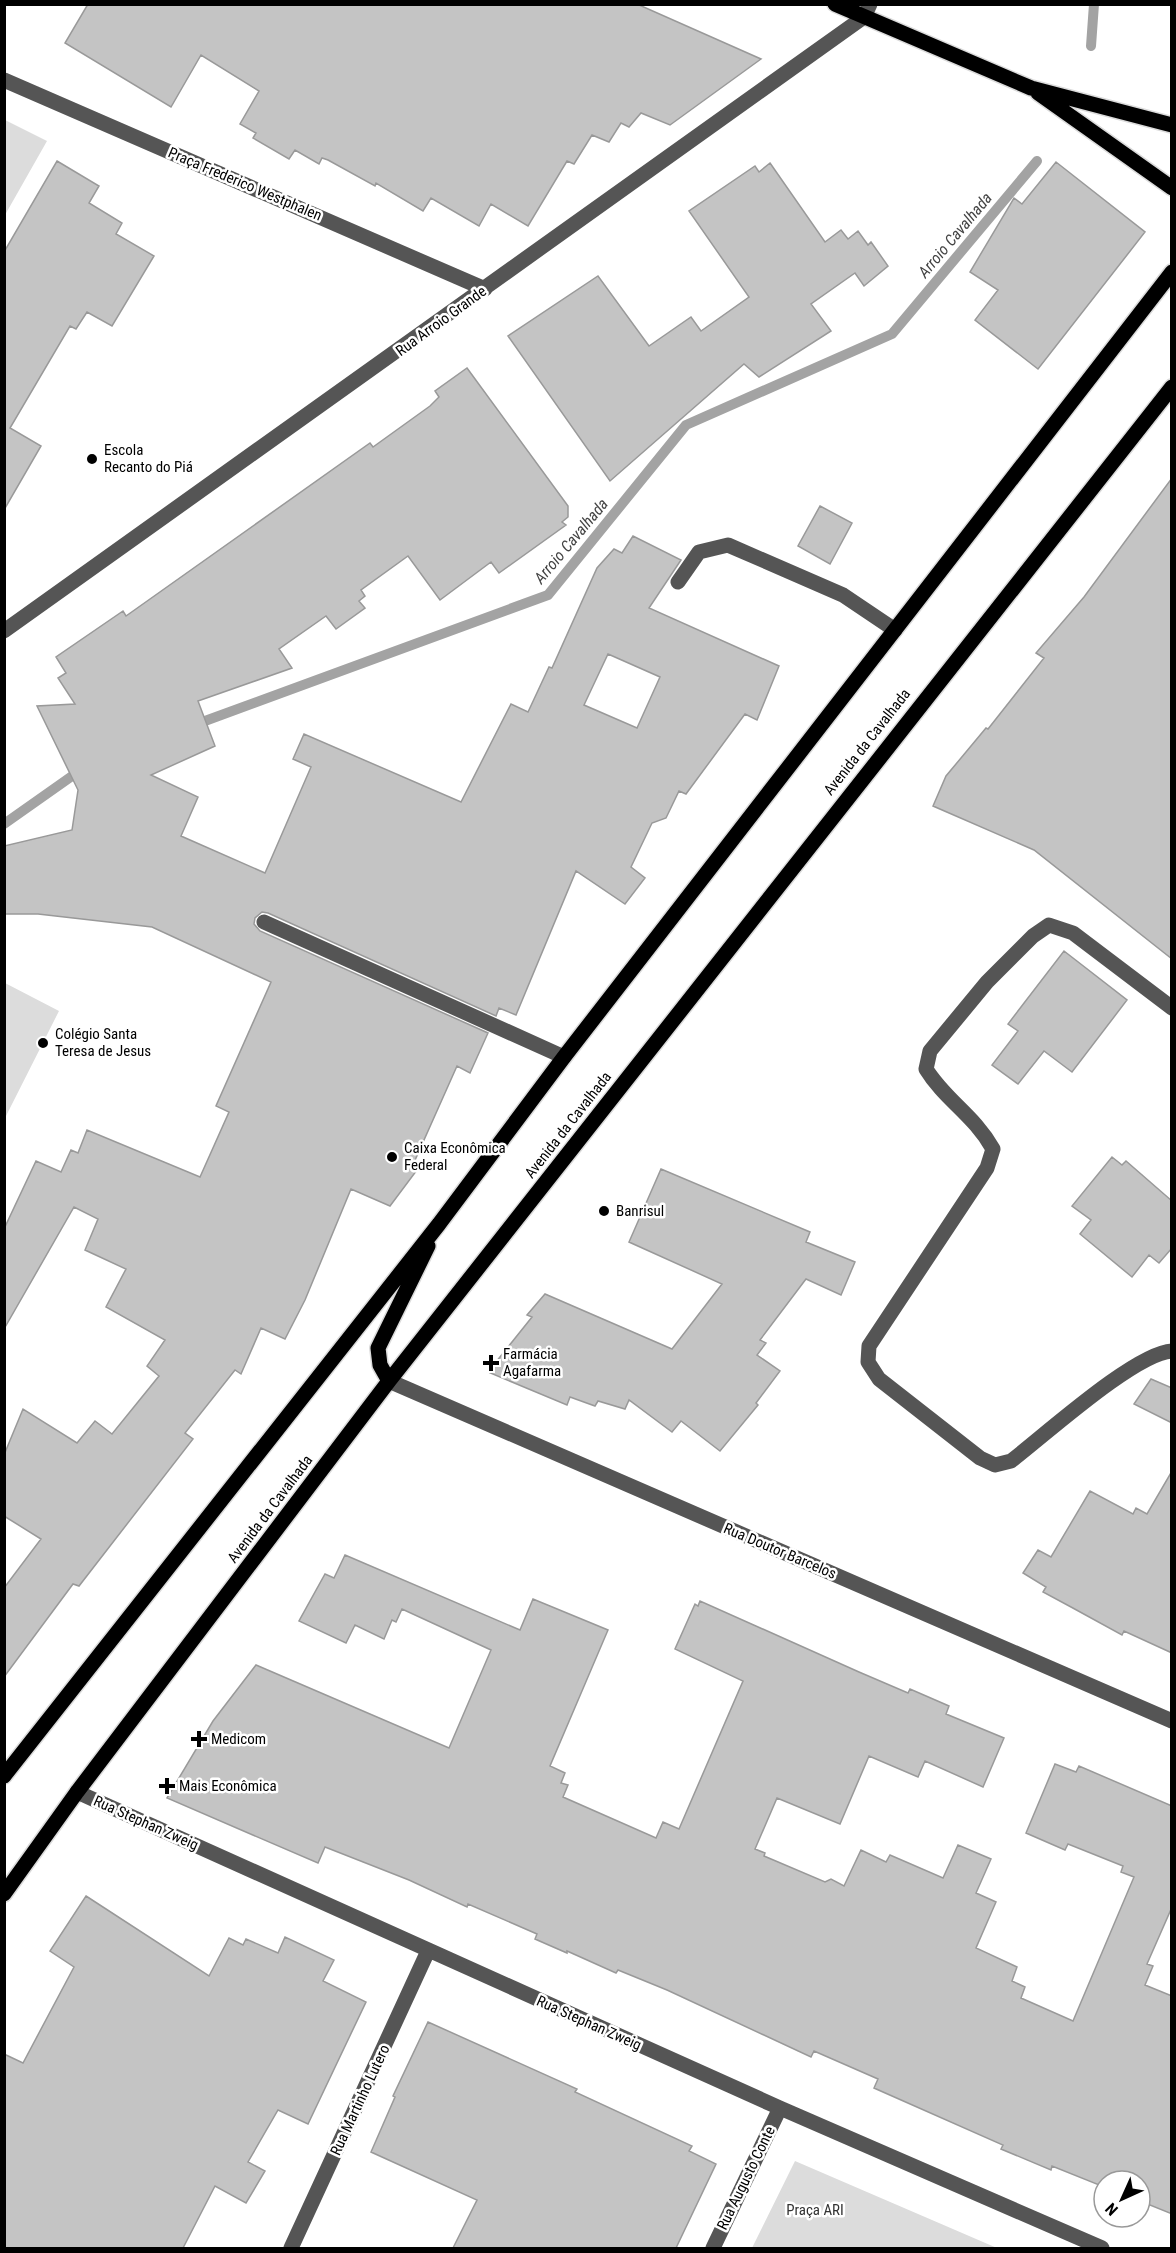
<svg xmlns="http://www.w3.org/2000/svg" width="1176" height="2253" font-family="'Roboto Condensed',sans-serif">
	<rect width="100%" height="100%" fill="#fff"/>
	<path fill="#dcdcdc" d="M5,120L47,141L5,215Z
		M5,983L59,1011L5,1118Z
		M795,2161L997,2248H752Z"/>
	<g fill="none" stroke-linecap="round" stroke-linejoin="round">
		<path stroke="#a3a3a3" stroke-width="10" d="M1091,46L1094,4
			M194,725L548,595L686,425L892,334L1037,161
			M4,824L82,769"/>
	</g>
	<path fill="#c4c4c4" stroke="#999" stroke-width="1.5" fill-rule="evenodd" d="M88,4H637L761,59L670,125L641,113L629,127L621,123L609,142L592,135L574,164L567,161L528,226L491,204L479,226L431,198L423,211L376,183L375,186L328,160L322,158L319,164L295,150L289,159L253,138L256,133L240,124L259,91L201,55L171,107L65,43Z
		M57,161L99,186L89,203L122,223L116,234L154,256L112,326L87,312L76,329L70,326L10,428L41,446L4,510V252Z
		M1056,162L1145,232L1038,369L975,320L998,290L970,272L1014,198L1022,204Z
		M770,163L825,242L841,230L848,239L858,231L868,245L871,242L888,266L864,286L855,273L811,304L831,331L759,377L744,364L610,481L508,336L598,276L649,346L691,317L701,331L749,297L689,211L755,166L759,172Z
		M467,368L568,506V517L562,522L566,525L499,573L491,562L440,600L408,556L361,590L365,596L359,601L365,608L336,629L326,616L279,649L292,668L198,701L215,746L151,775L198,797L181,836L265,873L311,767L293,759L304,734L461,802L511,704L528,712L549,667L552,668L597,568L614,549L622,553L633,536L681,560L649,608L779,666L757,720L745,714L686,794L679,791L666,818L652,823L631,867L645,878L625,904L576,871L516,1015L499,1008L496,1016L268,913L262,912L255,918L254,924L260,931L488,1033L470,1073L457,1066L412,1167L417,1170L390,1206L351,1189L305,1300L285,1339L261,1328L241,1374L235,1370L185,1433L193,1439L79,1586L73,1584L4,1677V1588L41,1539L4,1516V1455L23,1409L77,1443L95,1421L112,1434L159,1376L147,1366L165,1340L106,1307L126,1269L85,1250L98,1219L74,1207L4,1329V1229L36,1161L61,1172L71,1150L78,1153L87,1130L200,1177L229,1112L216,1106L271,982L152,927L38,914H4V846L72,830L78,790L37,706L75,704L58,678L66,673L56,657L123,611L126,616L370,443L373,447L430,406L439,397L435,391ZM608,654L660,677L637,728L584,705Z
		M1172,478V959L1034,850L933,806L946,776L986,728L988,729L1044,658L1036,653L1084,597Z
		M820,506L852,523L830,564L798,546Z
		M1064,951L1127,1000L1072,1072L1044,1051L1018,1084L992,1065L1018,1031L1008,1024Z
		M1112,1157L1122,1165L1126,1161L1172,1201V1248L1159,1263L1149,1255L1132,1277L1080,1234L1091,1220L1072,1206Z
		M661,1169L810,1232L806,1242L855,1262L841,1295L806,1279L760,1340L766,1343L757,1355L780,1371L756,1403L758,1405L720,1451L681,1421L672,1432L629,1400L625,1409L598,1401L595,1406L570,1397L567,1405L488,1372L532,1317L527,1315L545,1294L672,1349L722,1284L629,1242Z
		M1151,1379L1172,1388V1423L1134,1404Z
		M1172,1471V1653L1124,1631L1122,1635L1071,1607L1043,1592L1046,1587L1023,1573L1038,1550L1051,1557L1090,1491L1133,1514L1136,1508L1147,1514Z
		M345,1555L520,1630L533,1599L608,1630L550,1766L565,1773L561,1783L568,1785L563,1797L656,1838L663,1822L679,1829L743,1681L675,1649L695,1604L698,1606L700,1601L859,1672L908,1693L910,1689L949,1706L946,1714L1004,1738L983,1787L925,1761L918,1777L869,1756L840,1824L777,1798L755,1849L765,1853L764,1856L825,1882L831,1879L844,1886L861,1850L886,1862L890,1855L943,1878L958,1845L991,1859L976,1893L996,1902L976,1948L1017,1967L1012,1981L1025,1987L1021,1998L1073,2021L1134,1877L1121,1872L1123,1866L1068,1844L1065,1850L1026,1833L1055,1764L1076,1772L1079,1766L1172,1806V1907L1147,1964L1153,1966L1145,1985L1172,1996V2214L1140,2201V2181H1104V2187L1052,2166L1051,2170L1001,2149L1003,2145L874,2088L878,2079L814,2051L811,2057L667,1990L618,1970L616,1973L567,1951V1953L535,1939L537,1934L468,1904L467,1907L409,1880L325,1847L318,1863L167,1798L213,1721L256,1665L449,1748L491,1650L402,1609L396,1622L392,1620L384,1639L355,1625L346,1643L299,1621L325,1574L334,1578Z
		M86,1896L209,1976L229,1938L243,1945L246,1939L278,1953L285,1937L334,1960L323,1981L366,2002L308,2124L278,2110L248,2162L265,2171L246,2203L215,2186L183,2248H4V2054L23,2063L74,1967L50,1951Z
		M428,2022L577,2089L575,2092L692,2146L689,2151L716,2164L676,2248H453L477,2200L371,2152L395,2097L393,2096Z"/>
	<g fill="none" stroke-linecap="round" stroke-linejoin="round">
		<defs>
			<path id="major" d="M835,4L1031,88L1172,125
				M1038,93L1172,188
				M389,1381L380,1365L378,1348L428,1246
				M4,1776L439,1224L564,1057L1172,272
				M4,1894L77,1792L389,1381L1172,387"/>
		</defs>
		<use href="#major" stroke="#dbdbdb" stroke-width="18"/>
		<path stroke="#555" stroke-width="15" d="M4,80L485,289
			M678,582L699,552L728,545L843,595L895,630
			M4,631L864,17L870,4
			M264,922L564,1057
			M1172,1008L1073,933L1049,925L1033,936L987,982L930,1051L926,1069C945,1100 974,1115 993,1149L987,1168L869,1346L868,1362L879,1379L980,1458L995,1465L1011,1461C1044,1436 1135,1353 1172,1351
			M389,1381L1172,1721
			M77,1792L780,2108L1102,2248
			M291,2248L428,1951
			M713,2248L780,2108"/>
		<use href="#major" stroke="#000" stroke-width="15"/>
	</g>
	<g fill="#000" stroke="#fff" stroke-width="2">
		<circle cx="92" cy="459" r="6"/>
		<circle cx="43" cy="1043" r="6"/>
		<circle cx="392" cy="1157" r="6"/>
		<circle cx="604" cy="1211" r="6"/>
		<path d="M488 1354h6v6h6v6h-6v6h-6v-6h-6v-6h6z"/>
		<path d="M196 1730h6v6h6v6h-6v6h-6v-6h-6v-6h6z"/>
		<path d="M164 1777h6v6h6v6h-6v6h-6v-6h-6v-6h6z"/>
	</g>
	<g text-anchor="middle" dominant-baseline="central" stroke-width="5" stroke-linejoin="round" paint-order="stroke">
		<g font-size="15" fill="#000" stroke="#fff">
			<text transform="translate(245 184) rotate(23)">Praça Frederico Westphalen</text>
			<text transform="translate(441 321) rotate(-36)">Rua Arroio Grande</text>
			<text transform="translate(867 742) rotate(-52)">Avenida da Cavalhada</text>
			<text transform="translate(568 1125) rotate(-52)">Avenida da Cavalhada</text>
			<text transform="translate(270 1509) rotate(-53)">Avenida da Cavalhada</text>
			<text transform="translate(780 1551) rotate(23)">Rua Doutor Barcelos</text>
			<text transform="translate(146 1823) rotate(24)">Rua Stephan Zweig</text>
			<text transform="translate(589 2023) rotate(24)">Rua Stephan Zweig</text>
			<text transform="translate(360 2100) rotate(-65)">Rua Martinho Lutero</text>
			<text transform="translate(746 2178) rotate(-64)">Rua Augusto Conte</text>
		</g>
		<g font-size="15" fill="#000" stroke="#fff" text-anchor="start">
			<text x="104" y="450">Escola<tspan x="104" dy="17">Recanto do Piá</tspan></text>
			<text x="55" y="1034">Colégio Santa<tspan x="55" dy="17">Teresa de Jesus</tspan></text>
			<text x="404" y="1148">Caixa Econômica<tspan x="404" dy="17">Federal</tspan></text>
			<text x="616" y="1211">Banrisul</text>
			<text x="503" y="1354">Farmácia<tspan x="503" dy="17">Agafarma</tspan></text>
			<text x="211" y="1739">Medicom</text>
			<text x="179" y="1786">Mais Econômica</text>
		</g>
		<g font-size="15" fill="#333" stroke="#fff">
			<text x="815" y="2210">Praça ARI</text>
		</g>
		<g font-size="16" font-style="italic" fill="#444" stroke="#fff">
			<text transform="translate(955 235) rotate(-50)">Arroio Cavalhada</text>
			<text transform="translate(571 541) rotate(-50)">Arroio Cavalhada</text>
		</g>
	</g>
	<rect width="1176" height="2253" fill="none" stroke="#000000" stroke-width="12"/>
	<g transform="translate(1122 2199) rotate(225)"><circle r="28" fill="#ffffff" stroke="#999999" stroke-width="1.5"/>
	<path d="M0-4.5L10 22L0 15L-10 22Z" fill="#000000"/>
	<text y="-9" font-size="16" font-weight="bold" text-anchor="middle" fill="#000000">N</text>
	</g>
</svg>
